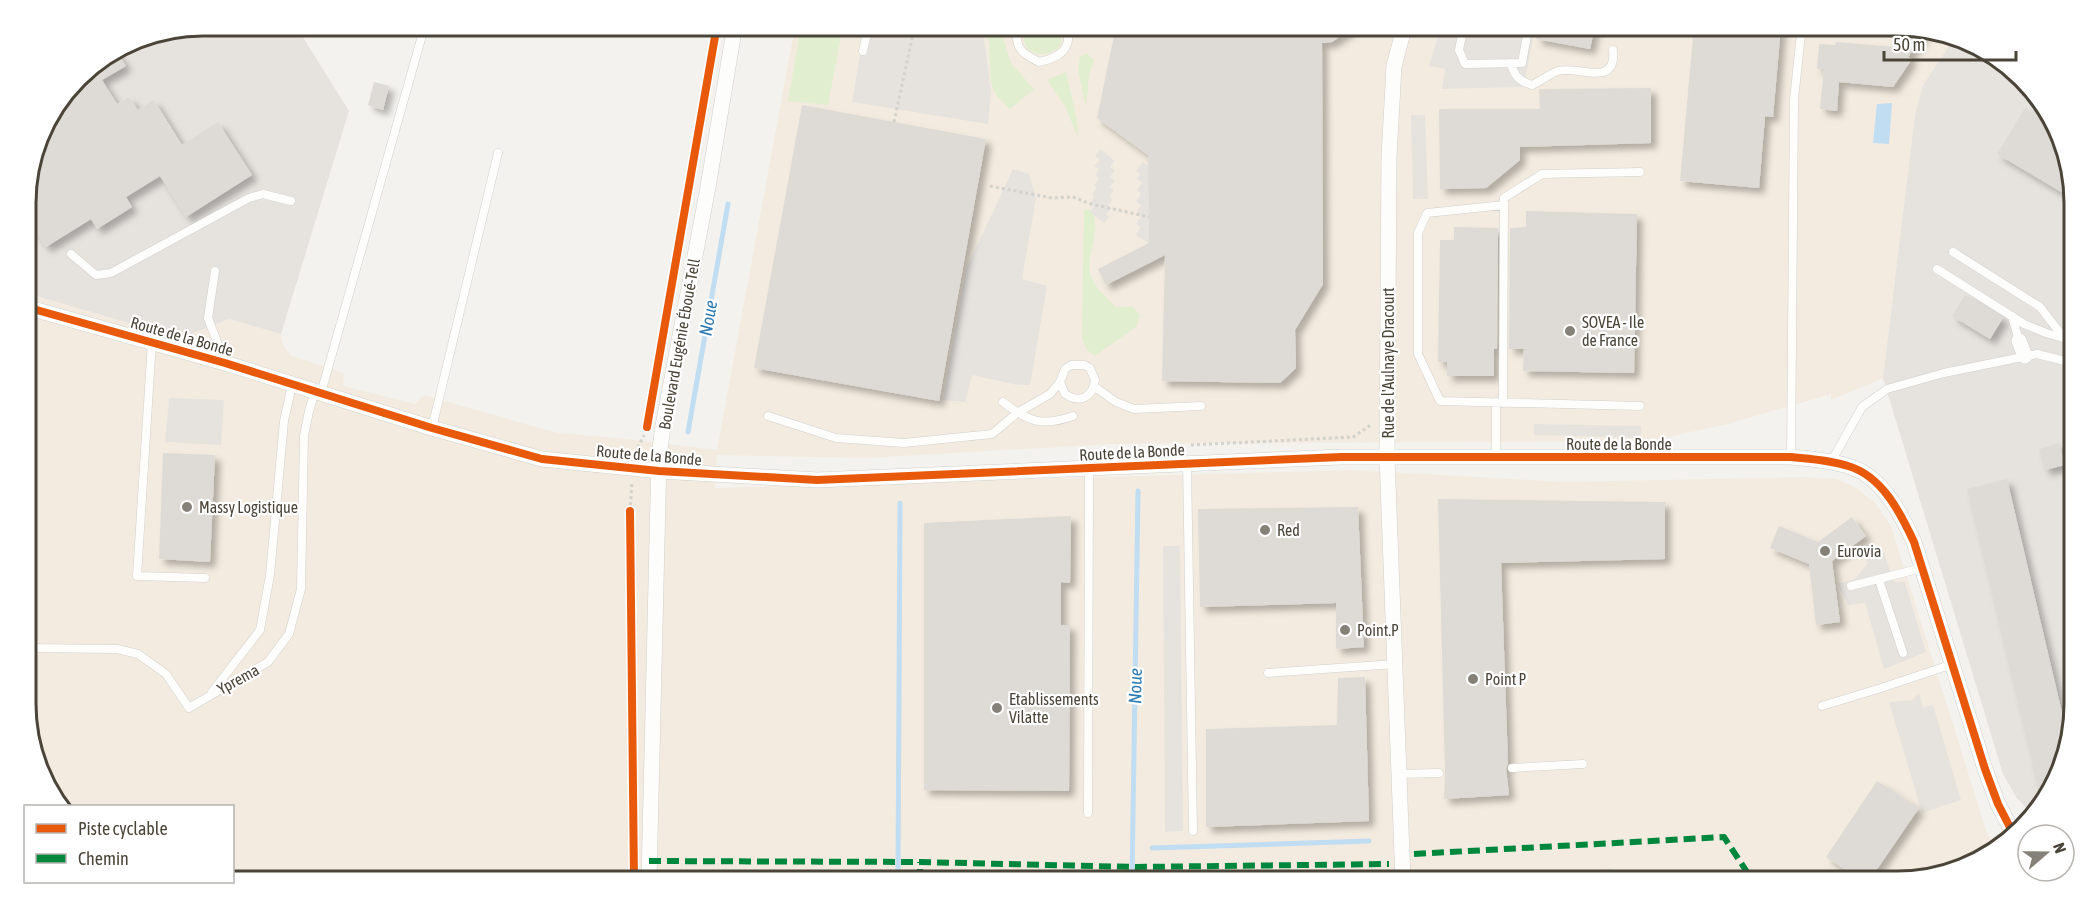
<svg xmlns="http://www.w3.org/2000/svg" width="2100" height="907" font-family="'Asap Condensed',sans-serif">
	<defs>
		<filter id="shadow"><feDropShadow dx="5.5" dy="5.5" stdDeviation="3" flood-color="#0004"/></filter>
	</defs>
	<rect width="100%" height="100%" fill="#f4f2ee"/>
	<path fill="#f3ebdf" d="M1897,25L1955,37L1923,85L1915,115L1883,378L1831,400V394L1728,424L1650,441L1112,444L867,458L717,455L715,488L1350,470L1565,482L1805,477L1837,479L1856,488L1876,504L1891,526L1986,830L1996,851L1908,881H233L232,806H60L27,728L26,293L181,338L229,319L281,334L283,345L290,355L344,373L343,386L415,404L424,395L557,433L618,438L717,450L795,26Z"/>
	<path fill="#e6e2de" d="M203,26H296L349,111L281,334L229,319L181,338L26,293V191L44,124L86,70L135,39Z
		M1955,37L1965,39L2038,95L2073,179L2074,704L2061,772L2034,816L2016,797L2003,774L1883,378L1915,115L1923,85Z"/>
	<path fill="#e1eecf" d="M801,26H843L828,105L788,101Z
		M983,26H999L1011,63L1034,89L1010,109L996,95L991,84L989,40Z
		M1026,26H1059C1076,61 1011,66 1026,26Z
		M1084,54H1088L1094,60L1089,75L1086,108L1078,70L1080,57Z
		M1066,72L1077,120L1078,138L1065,106L1047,80Z
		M1086,209L1092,211C1102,229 1086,255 1090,273C1093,287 1107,298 1116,307H1133L1140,315L1137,326L1095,356L1086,349L1082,339L1084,211Z"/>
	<path fill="#e6e3df" d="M973,25L983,31L991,92L988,124L852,102L865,26Z
		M1441,26H1535L1524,87L1442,89L1445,69L1429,66Z
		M1411,115H1425L1428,199H1413Z
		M1100,149L1115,161L1110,167L1115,170L1110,177L1115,181L1110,187L1114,190L1109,197L1113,199L1108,205L1111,209L1106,214L1109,217L1104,223L1090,212L1094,206L1091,202L1094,196L1092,194L1097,188L1094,185L1099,179L1095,175L1099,169L1094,166L1100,160L1095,156Z
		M1143,162L1148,166L1149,243L1136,235L1141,227L1136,224L1141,216L1137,212L1141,205L1136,202L1141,194L1137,190L1142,183L1137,179L1140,174L1136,171Z
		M1013,169L1029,174L1036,198L1022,279L1047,286L1030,385H1017L972,375L965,402L943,400L966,269Z
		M223,232V245L232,252L243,251L227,306L192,331L138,310L132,294Z
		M169,398L224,400L221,445L165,442Z
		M1534,424L1641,426V438L1534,435Z
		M1163,546H1180L1183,831L1165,832Z
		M1872,546L1883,550L1894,582H1905L1926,652L1884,669L1865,603L1848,605L1838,584L1855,579L1868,563L1862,555Z
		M1919,693L1923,707L1933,705L1961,800L1922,813L1889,702L1912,700Z"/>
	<path fill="#c0ddf1" d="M1892,103L1889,144L1873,143L1877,104Z"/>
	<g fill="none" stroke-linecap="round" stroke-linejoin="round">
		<path stroke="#c0ddf1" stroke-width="5" d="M688,432L728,204
			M1152,848L1369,841
			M898,881L900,503
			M1132,881L1138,491"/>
	</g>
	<path fill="#dedbd6" filter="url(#shadow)" d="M1116,26H1355L1332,42L1322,43L1323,284L1295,330L1296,368L1280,383L1162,381L1165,255L1106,285L1098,269L1149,243L1148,155L1097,118Z
		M1539,26H1595L1590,49L1536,39Z
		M1694,26H1781L1773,117L1765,116L1759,188L1680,181Z
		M1909,28L1924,34L1908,57L1912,59L1893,87L1839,82L1837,111L1820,109L1824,69H1817L1819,44L1835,45L1836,42L1895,47Z
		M116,51L126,66L102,80L117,104L129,97L138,110L154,100L182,145L218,122L252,175L186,217L160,176L126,197L132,207L97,229L91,219L46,247L26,217V191L44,124L86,70Z
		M374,82L389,86L383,110L368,105Z
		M1651,88V143L1520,147V160L1486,188L1440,189L1439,109H1540L1539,89Z
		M802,105L986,139L939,401L754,368Z
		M2025,108L2049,123L2073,179V199L1997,154Z
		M1526,211L1637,214L1634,373L1523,371L1524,349H1509L1510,228L1526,227Z
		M1454,227L1498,228L1497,349H1494V376H1447V362H1438L1440,240H1454Z
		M1965,295L2003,318L1990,339L1952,316Z
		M2059,443L2065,465L2045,470L2039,449Z
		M163,453L215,455L210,562L159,559Z
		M2007,479L2068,738L2061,772L2042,805L1967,489Z
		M1438,499L1665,502V559L1501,563L1508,764L1506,768L1509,795L1444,799L1445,773Z
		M1358,507L1364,647L1336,649V603L1200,607L1198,509Z
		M1071,516L1070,583L1061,582V625H1070L1069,791L924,790V523Z
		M1852,517L1866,536L1832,561L1840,622L1816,625L1809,564L1770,548L1779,526L1818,542Z
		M1365,677L1369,821L1206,827V729L1337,725L1338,678Z
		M1877,781L1919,808L1869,881H1862L1826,857Z"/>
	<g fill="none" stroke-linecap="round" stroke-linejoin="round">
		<defs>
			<path id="service" d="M1018,25C1014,48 1020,52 1039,62C1059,58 1074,49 1066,25
				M1464,25L1459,50L1465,64L1522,63L1529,25
				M863,51L869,25
				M1511,63C1514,76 1519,81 1532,85C1541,81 1549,74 1558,71C1578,65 1617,89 1613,50
				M1504,205L1427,213L1418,233V354L1440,401L1640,406
				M1953,252L2040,307L2064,338
				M71,254L96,275L111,273L249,198L263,194L291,201
				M1937,269L2024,324L2046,333L2073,341
				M215,271L208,318L225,363
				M2012,316L2019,341
				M152,341L137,576L205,578
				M1095,387L1116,402L1134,409L1201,406
				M321,393L425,25
				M1003,402C1029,422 1042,427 1073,416
				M1503,403L1504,198L1542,174L1640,172
				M768,416L836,438L904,443L992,434L1017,413L1050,394L1060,382L1065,369L1071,365H1084L1090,368L1095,380C1093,397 1080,404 1065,394L1060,382
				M432,428L498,153
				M1496,457V402
				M1791,457L1794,99L1802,25
				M1831,462L1862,407L1887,389L1944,373L2037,354L2073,363
				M1187,463L1193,831
				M1879,580L1903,653
				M1851,586L1922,568
				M27,648L117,649L138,654L166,674L189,708L268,662L289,634L301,589L304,436L309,411L315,391
				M1268,673L1395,664
				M212,692L260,630L270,575L284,421L292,385
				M1822,706L1881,688L1953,664
				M1512,768L1583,764
				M1399,774L1439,773
				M1088,813L1089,467
				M1468,881L1609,874L1634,881"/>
			<path id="minor" d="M26,307L225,363L432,428L542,459L659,471L817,480L1341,457H1791C1810,459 1830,460 1848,466C1882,476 1900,512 1914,542L1985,769L1998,804L2014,835
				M2019,341L2025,356
				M649,881L659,456L663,426L708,187L735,25
				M1403,881L1387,457L1389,157L1394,66L1405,25"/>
		</defs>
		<use href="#service" stroke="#d2d0cb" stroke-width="9"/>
		<use href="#minor" stroke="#d2d0cb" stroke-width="16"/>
		<path stroke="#d3d2cc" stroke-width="3" stroke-dasharray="3 3" stroke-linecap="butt" d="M973,31L979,25
			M894,122L915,25
			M990,186L1052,198L1073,197L1091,204L1149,217
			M1191,445L1353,437L1372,424
			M635,453L644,435
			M630,511L632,483"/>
		<use href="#service" stroke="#fdfdfc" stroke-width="8"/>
		<use href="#minor" stroke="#fdfdfc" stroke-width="15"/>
		<path stroke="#00873e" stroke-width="6" stroke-dasharray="12 6" stroke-linecap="butt" d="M1414,854L1724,837L1753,881
			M649,861L920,862L1135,867L1389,864
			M920,881V862"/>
		<defs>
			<path id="cycleway" d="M26,307L225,363L432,428L542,459L659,471L817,480L1341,457H1791C1810,459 1830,460 1848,466C1882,476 1900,512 1914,542L1985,769L1998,804L2014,835
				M647,427L717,25
				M630,511L634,881"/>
		</defs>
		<use href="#cycleway" stroke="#fff" stroke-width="11"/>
		<use href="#cycleway" stroke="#e8590c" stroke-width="8"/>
	</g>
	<g fill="#868178" stroke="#fff" stroke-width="2">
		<circle cx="1570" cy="331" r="6"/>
		<circle cx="187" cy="507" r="6"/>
		<circle cx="1265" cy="530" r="6"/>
		<circle cx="1825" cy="551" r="6"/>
		<circle cx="1345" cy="630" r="6"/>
		<circle cx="1473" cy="679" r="6"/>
		<circle cx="997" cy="708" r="6"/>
	</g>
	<g text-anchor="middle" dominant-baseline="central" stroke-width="4.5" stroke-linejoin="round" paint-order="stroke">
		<g font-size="16" fill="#4b4439" stroke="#fff" text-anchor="start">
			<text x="1582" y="322">SOVEA - Ile<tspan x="1582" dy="18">de France</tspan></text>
			<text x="199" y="507">Massy Logistique</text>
			<text x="1277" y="530">Red</text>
			<text x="1837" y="551">Eurovia</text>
			<text x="1357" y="630">Point.P</text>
			<text x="1485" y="679">Point P</text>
			<text x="1009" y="699">Etablissements<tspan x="1009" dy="18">Vilatte</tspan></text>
		</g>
		<g font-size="16" fill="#4b4439" stroke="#fff">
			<text transform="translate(182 336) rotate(16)">Route de la Bonde</text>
			<text transform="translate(679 344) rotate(-80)">Boulevard Eugénie Éboué-Tell</text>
			<text transform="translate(1388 363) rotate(-90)">Rue de l'Aulnaye Dracourt</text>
			<text x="1619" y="444">Route de la Bonde</text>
			<text transform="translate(1132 452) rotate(-3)">Route de la Bonde</text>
			<text transform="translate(649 455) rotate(5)">Route de la Bonde</text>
			<text transform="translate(238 679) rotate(-29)">Yprema</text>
		</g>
		<g font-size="18" font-style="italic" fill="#2e7ab2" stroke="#fff">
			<text transform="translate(708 318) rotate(-80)">Noue</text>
			<text transform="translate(1135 686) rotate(-89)">Noue</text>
		</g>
	</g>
	<path d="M0 0H2100V907H0ZM203 36H1897A167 167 0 0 1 2064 203V704A167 167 0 0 1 1897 871H203A167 167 0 0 1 36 704V203A167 167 0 0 1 203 36Z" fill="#fff" fill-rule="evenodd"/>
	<path fill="none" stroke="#4b4439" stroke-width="3" d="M203 36H1897A167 167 0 0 1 2064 203V704A167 167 0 0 1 1897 871H203A167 167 0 0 1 36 704V203A167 167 0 0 1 203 36Z"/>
	<rect x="24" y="805" width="210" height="78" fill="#ffffff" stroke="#b7b4b0" stroke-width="1.5"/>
	<rect x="36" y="824" width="30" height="9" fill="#e8590c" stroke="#b7b4b0" stroke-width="1.5"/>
	<text x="78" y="835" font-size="18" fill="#4b4439">Piste cyclable</text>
	<rect x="36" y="854" width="30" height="9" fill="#00873e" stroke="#b7b4b0" stroke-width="1.5"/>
	<text x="78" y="865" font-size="18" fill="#4b4439">Chemin</text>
	<g transform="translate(2046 853) rotate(70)"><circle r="28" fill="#ffffff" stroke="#b7b4b0" stroke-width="1.5"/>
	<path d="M0-4.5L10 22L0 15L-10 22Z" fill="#868178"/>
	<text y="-9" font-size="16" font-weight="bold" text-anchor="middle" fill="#4b4439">N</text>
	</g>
	<path d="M1884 51v9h132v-9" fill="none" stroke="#4b4439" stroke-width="3"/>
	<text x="1893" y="51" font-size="18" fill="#4b4439" stroke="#ffffff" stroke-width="4.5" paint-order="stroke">50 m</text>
</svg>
